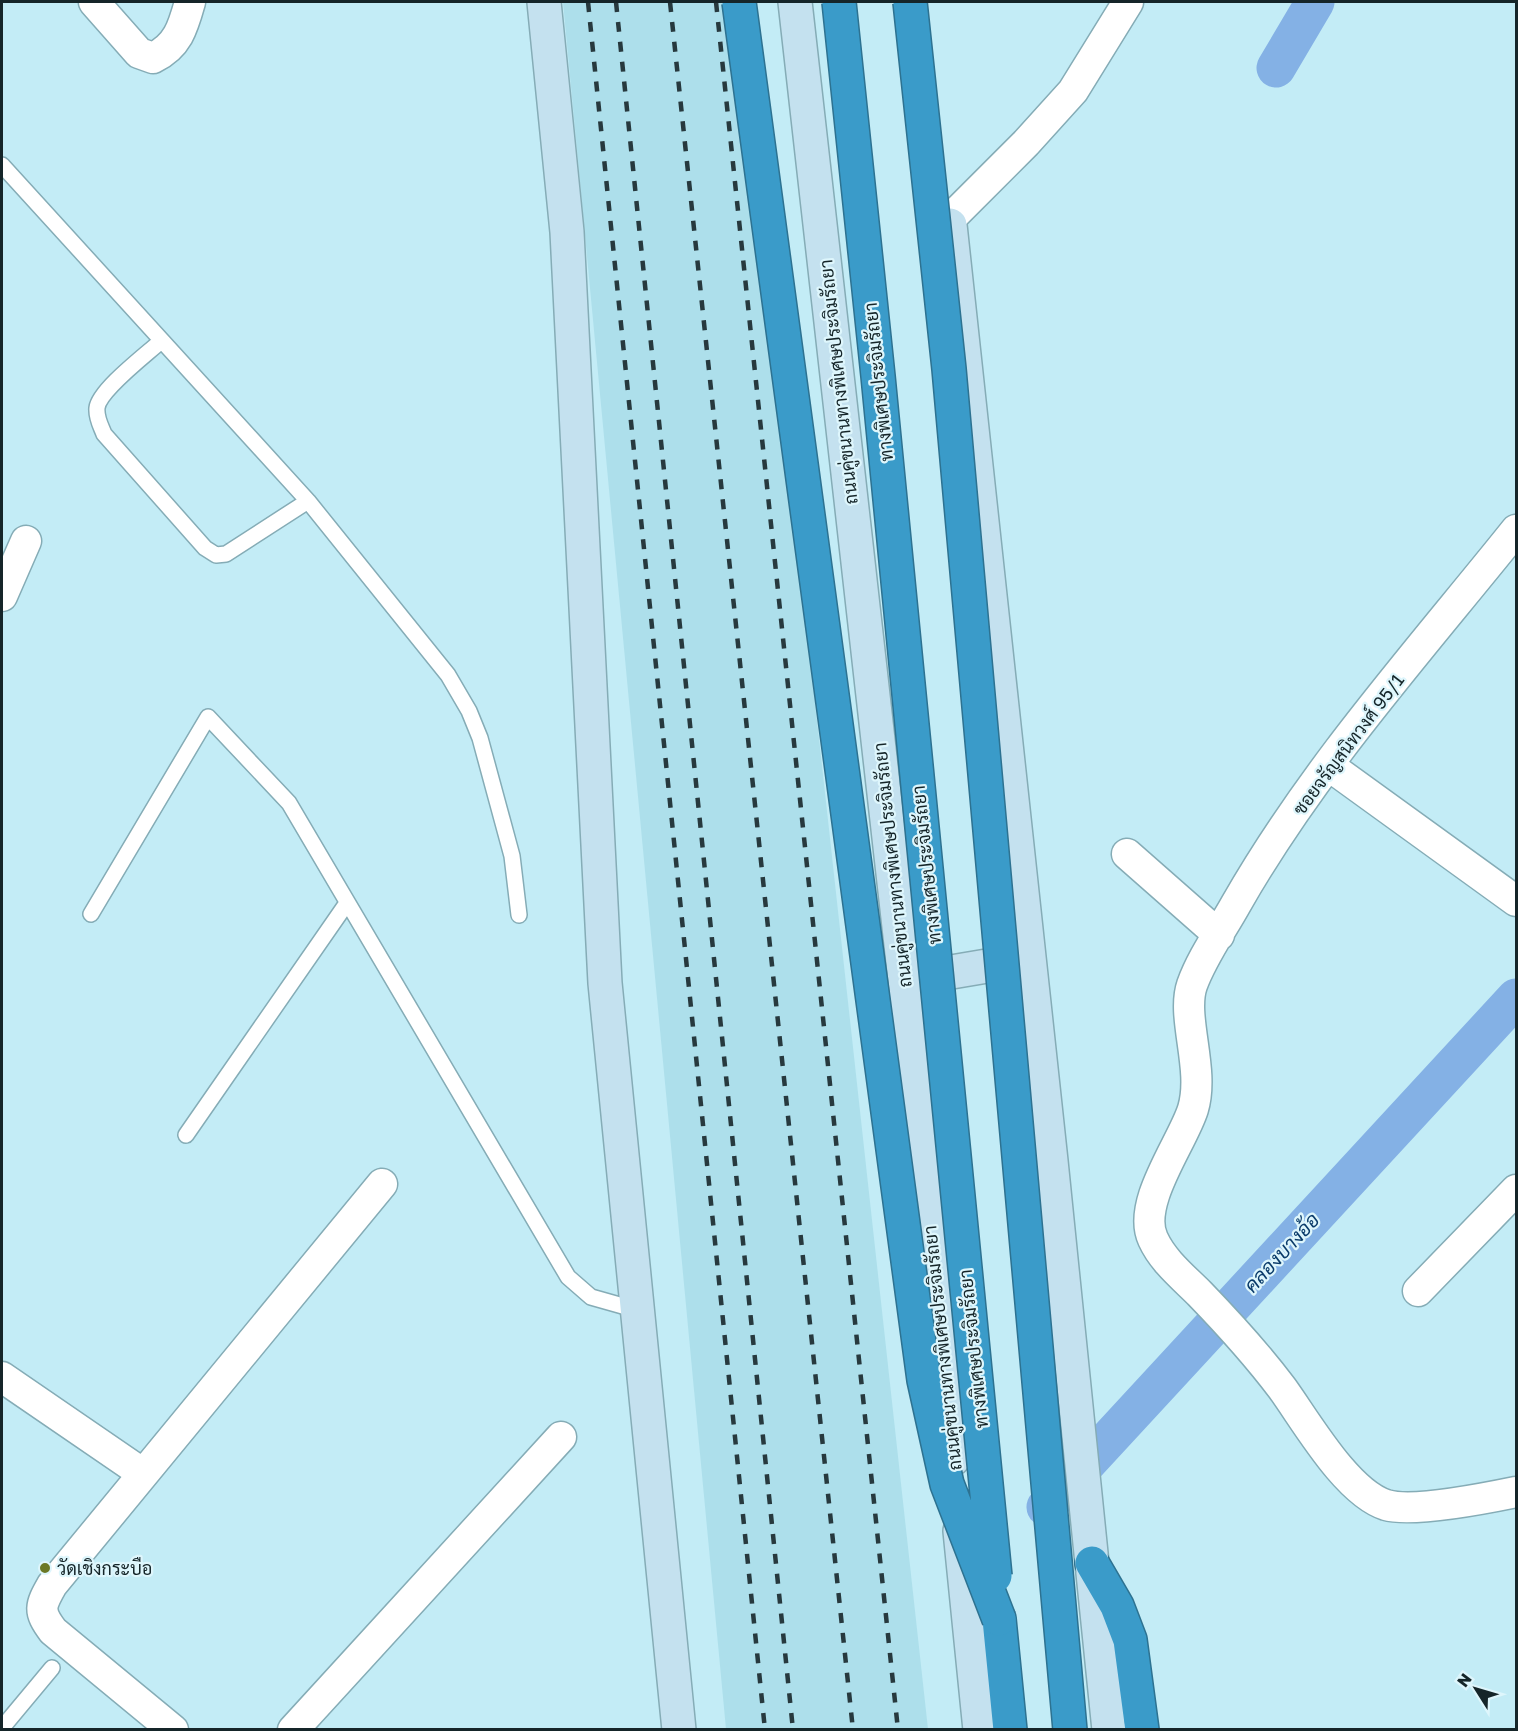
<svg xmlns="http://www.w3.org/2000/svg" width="1518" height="1731" font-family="'Golos Text',Sarabun,sans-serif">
	<rect width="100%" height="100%" fill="#c3ecf6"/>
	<path fill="#addfeb" d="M563,2H738L928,1729H726Z"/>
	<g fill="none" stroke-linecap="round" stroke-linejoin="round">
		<path stroke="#84b1e5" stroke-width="39" d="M1276,68L1315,2
			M1046,1507L1516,998"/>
		<defs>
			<path id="lane" d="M2,165L308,501L448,675L469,711L480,738L512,856L519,915
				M161,341C147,354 99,390 97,408C96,418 101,426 104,434L205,548L216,555L226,554L308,501
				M91,914L208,717L289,803L568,1277L591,1297L637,1310
				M186,1135L347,903
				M2,1728L52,1668"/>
			<path id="street" d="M94,2L139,53L153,58C178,46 183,27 190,2
				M950,219L1026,143L1073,91L1128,2
				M1516,530C1419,651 1313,769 1236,904C1221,931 1202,957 1192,985C1181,1017 1205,1069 1193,1109C1183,1142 1136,1203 1153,1239C1163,1261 1183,1277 1200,1294C1229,1324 1257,1355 1282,1388C1306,1421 1346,1492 1386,1505C1413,1513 1487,1498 1516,1492
				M2,596L26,541
				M1328,765L1516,901
				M1127,854L1219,935
				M1418,1291L1516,1190
				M2,1377L142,1473
				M173,1730L53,1631C38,1611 40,1606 52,1585L382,1184
				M293,1730L561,1437"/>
			<path id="secondary" d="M544,2L567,232L605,983L679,1730
				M795,2L905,980L953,1459
				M950,225L1051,1161L1109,1730
				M910,979L1029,959
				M960,1531L980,1730"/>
			<path id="highway" d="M1092,1563L1117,1606L1130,1640L1142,1730
				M999,1619L1010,1730"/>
		</defs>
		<use href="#lane" stroke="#85acb6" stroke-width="18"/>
		<use href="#street" stroke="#85acb6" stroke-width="33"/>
		<use href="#secondary" stroke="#85acb6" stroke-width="36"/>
		<use href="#highway" stroke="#2d7291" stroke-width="36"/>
		<use href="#lane" stroke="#fff" stroke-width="15"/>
		<use href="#street" stroke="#fff" stroke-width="30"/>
		<use href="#secondary" stroke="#c4e1ef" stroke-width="33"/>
		<use href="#highway" stroke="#3a9bc9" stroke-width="33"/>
		<path stroke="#27393e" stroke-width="4.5" stroke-dasharray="10 10" stroke-linecap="butt" d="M588,2L765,1730
			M616,2L793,1730
			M670,2L853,1730
			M716,2L898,1730"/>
		<defs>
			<path id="highway-bridge" d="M739,2L924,1380L947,1484L999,1619
				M839,2L878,376L995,1576
				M910,2L949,369L1070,1730"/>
		</defs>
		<use href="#highway-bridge" stroke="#2d7291" stroke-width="36" stroke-linecap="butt"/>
		<use href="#highway-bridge" stroke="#3a9bc9" stroke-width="33"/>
	</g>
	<circle fill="#6b7825" stroke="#def6fc" stroke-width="2" cx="45" cy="1568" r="6"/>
	<g text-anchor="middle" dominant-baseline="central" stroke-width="4.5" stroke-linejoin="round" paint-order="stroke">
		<g font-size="18" fill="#152529" stroke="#def6fc">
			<text transform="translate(838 382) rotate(-96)">ถนนคู่ขนานทางพิเศษประจิมรัถยา</text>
			<text transform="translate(878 382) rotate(-96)">ทางพิเศษประจิมรัถยา</text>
			<text transform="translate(1348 744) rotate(-53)">ซอยจรัญสนิทวงศ์ 95/1</text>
			<text transform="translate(892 865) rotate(-96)">ถนนคู่ขนานทางพิเศษประจิมรัถยา</text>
			<text transform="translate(926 865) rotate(-96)">ทางพิเศษประจิมรัถยา</text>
			<text transform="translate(942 1348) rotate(-96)">ถนนคู่ขนานทางพิเศษประจิมรัถยา</text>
			<text transform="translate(973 1349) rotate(-96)">ทางพิเศษประจิมรัถยา</text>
		</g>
		<g font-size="18" fill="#152529" stroke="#def6fc" text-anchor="start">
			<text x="57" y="1568">วัดเชิงกระบือ</text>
		</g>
		<g font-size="20" font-style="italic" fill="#0a3b6a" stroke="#def6fc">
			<text transform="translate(1281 1252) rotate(-47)">คลองบางอ้อ</text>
		</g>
	</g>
	<rect width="1518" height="1731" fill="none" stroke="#152529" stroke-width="6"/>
	<g transform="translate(1476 1689) rotate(307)" stroke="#def6fc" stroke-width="4.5" paint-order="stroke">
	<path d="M0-4.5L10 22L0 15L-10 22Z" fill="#152529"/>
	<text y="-9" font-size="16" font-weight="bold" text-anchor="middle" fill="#152529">N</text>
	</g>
</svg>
